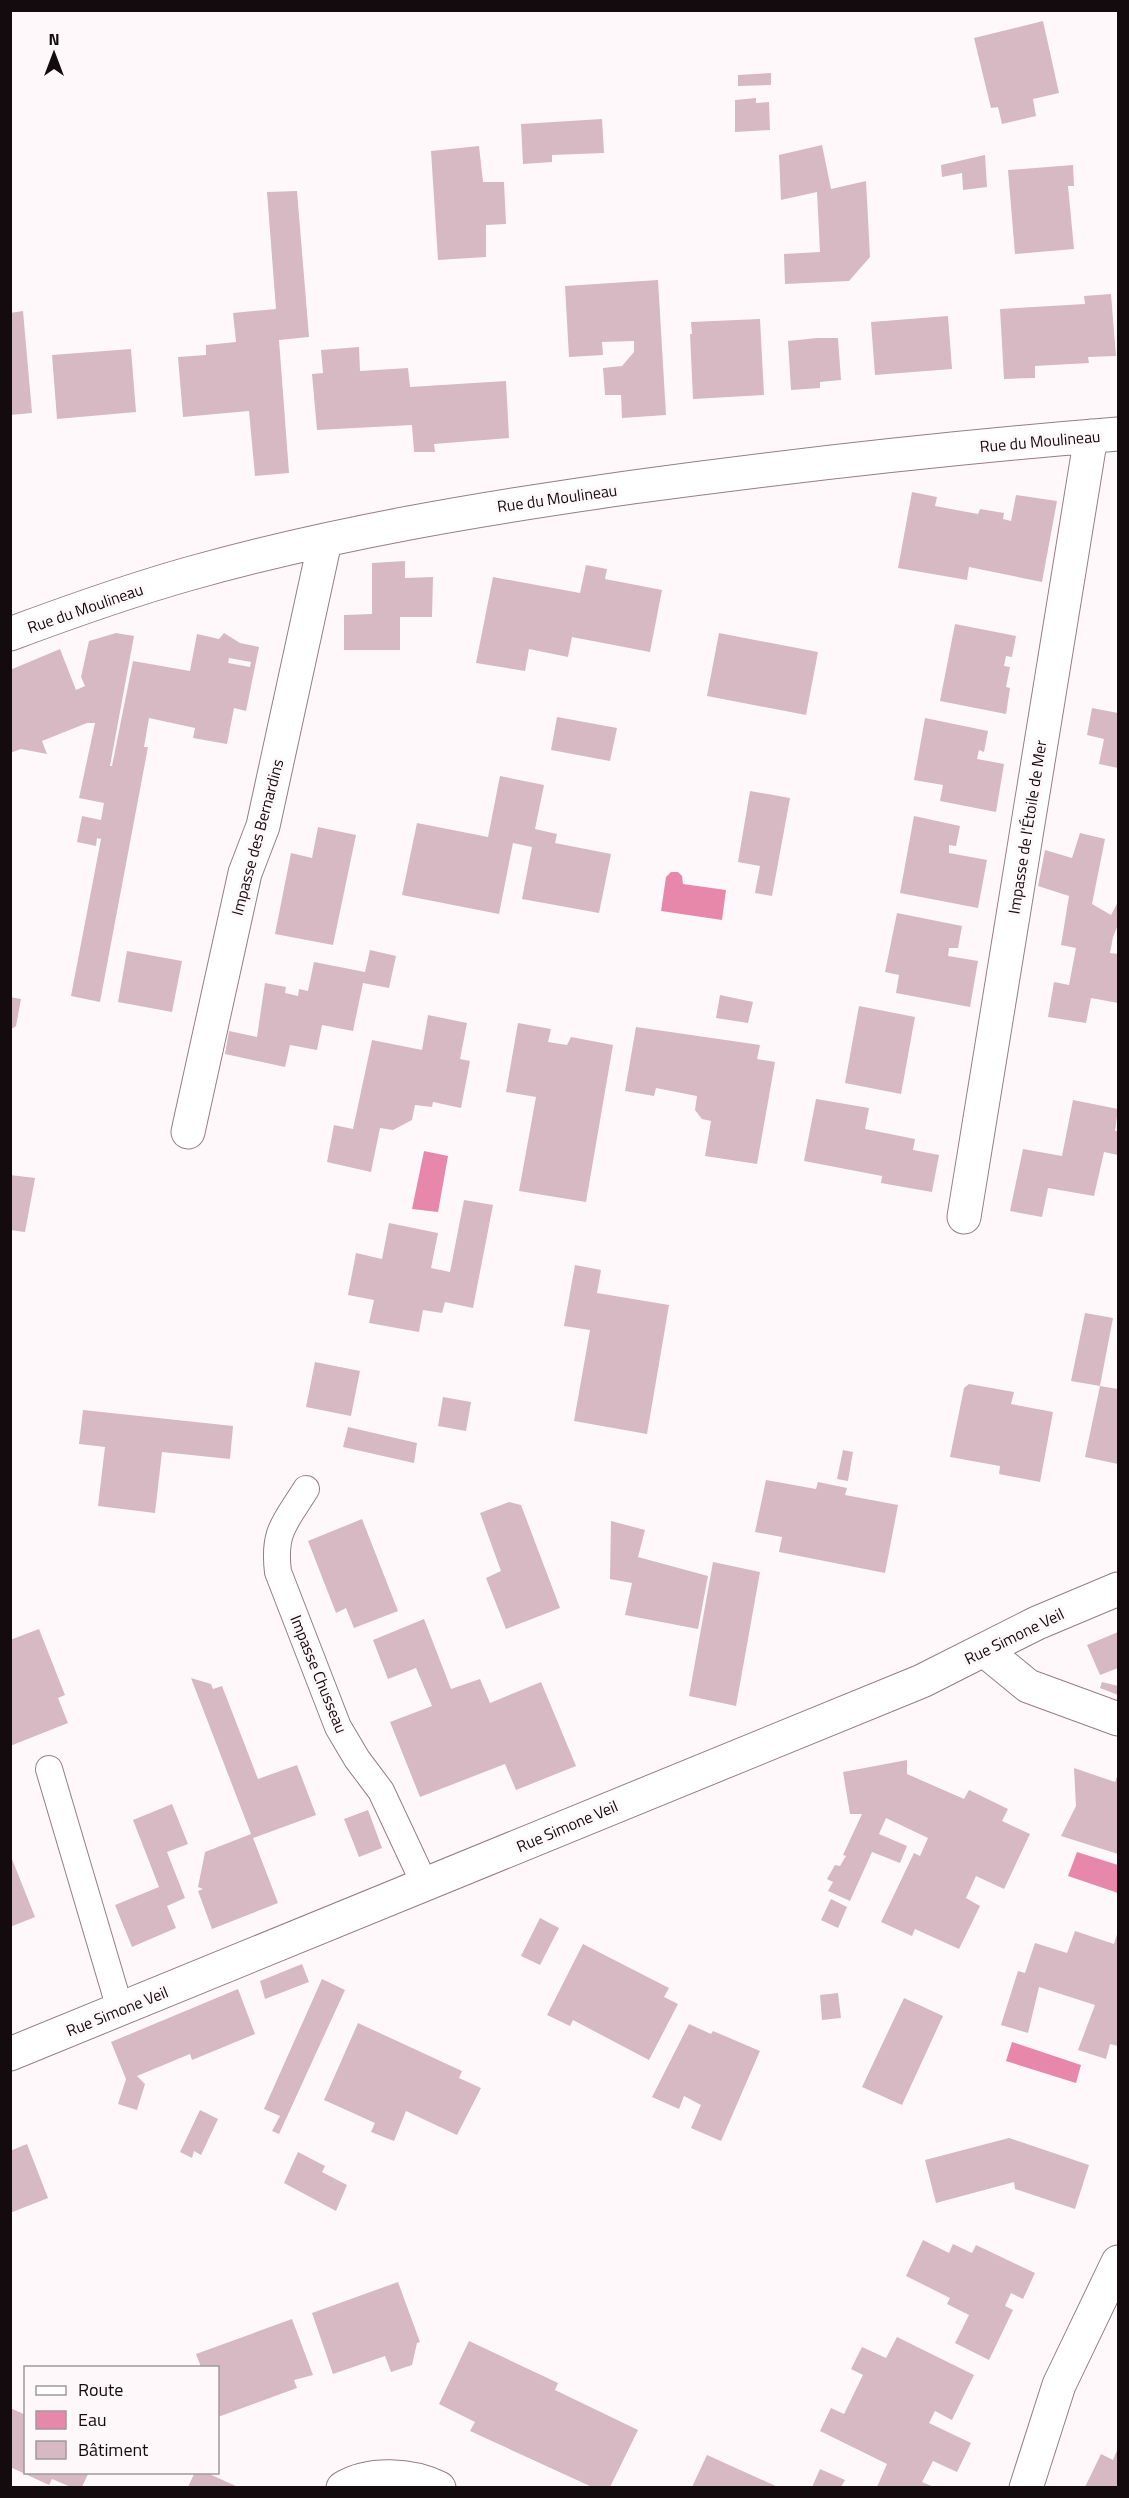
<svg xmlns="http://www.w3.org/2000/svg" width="1129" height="2498" font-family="'Titillium Web',sans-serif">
	<rect width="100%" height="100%" fill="#fff8fa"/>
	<path fill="#e788ab" d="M671,872H678L682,876L683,884L726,890L722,920L661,911L666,877Z
		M424,1151L448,1156L438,1212L412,1209Z
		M1077,1852L1118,1865V1893L1068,1876Z
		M1012,2042L1081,2065L1076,2083L1006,2061Z"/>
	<path fill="#d6b9c2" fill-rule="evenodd" d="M1043,21L1059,93L1033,99L1036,116L1002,124L998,107L991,108L974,38Z
		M771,73V85L738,86V75Z
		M756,98V103L769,102L770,130L735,132V100Z
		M602,119L604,153L552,155V162L523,164L521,124Z
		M822,145L831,189L866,181L870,257L849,281L785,284L784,254L820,252L817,192L781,200L779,155Z
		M479,146L483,182H504L506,224L486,225V257L438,260L431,151Z
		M985,155L987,187L963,190L962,173L942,177L941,165Z
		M1073,165L1074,186H1068L1074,249L1015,254L1008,170Z
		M297,191L309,337L279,340L289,473L255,476L249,411L183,417L178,357L206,355V345L236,342L233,313L276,309L267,192Z
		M658,280L666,415L622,418L621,395H605L603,368L622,366L634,352V341L602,342L603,355L569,357L565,286Z
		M1111,294L1116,356L1088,357L1089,363L1035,366V378L1004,379L1000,309L1085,304L1084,296Z
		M23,311L32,413L10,415V313Z
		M948,316L952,369L875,375L871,322Z
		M760,319L764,395L693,399L690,334H692L691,322Z
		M817,338H838L841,380L820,382V388L791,390L788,341Z
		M359,347L360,371L408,368L410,387L506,381L509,438L434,444L435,452H414L412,425L317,430L312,374L323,373L321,350Z
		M131,349L136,412L57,419L52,355Z
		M912,492L937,497L935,506L978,514L980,509L1004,513L1003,519L1011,521L1016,495L1057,501L1042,582L969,567L967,580L898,568Z
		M405,561V578L433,577L432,617H400V650H344V615L372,614V563Z
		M586,565L607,569L605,579L662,590L650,652L572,637L568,657L529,649L525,671L476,663L493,577L580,593Z
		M955,624L1016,636L1012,657L1006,656L1004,666L1010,667L1006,687L1010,688L1006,714L940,701Z
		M116,633L134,636L110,766H112L133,661L190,671L197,634L219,639L224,633L240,643L259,647L246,711L234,708L227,744L193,738L195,728L149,718L144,747H148L100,1002L71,996L101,839L97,838L96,846L77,842L82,816L101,820L104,803L79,798L95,723H87L42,741L47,754L21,749L10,753V670L60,649L76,690L85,686L81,677L89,641ZM229,658L251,662L250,667L228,663Z
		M719,633L818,652L806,715L707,696Z
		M1092,708L1118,713V768L1099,764L1104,739L1087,735Z
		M557,717L617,728L610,761L551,750Z
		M925,718L988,731L984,752L979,750L977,759L1004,764L996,812L940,801L943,785L914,780Z
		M500,776L544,785L535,829L557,834L555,843L611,854L599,913L522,899L532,847L513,843L499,914L402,895L417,823L488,837Z
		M750,791L790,798L772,896L755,893L760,866L738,862Z
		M914,816L960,826L956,846L949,845V853L987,860L978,908L900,893Z
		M318,827L356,835L333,945L275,934L291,853L312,858Z
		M1080,833L1105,839L1092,904L1111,915L1118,902V925L1113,937L1110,953L1118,954V1003L1091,998L1086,1023L1048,1017L1054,982L1069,985L1076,948L1061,945L1069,896L1038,886L1045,850L1072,858Z
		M897,913L962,926L958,948H949L948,956L978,961L970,1007L896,993L899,975L885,972Z
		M370,950L396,956L389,988L363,983L353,1031L322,1025L317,1050L290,1045L285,1067L225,1054L229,1031L257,1037L265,983L286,987L285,993L298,996L299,989L308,991L314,962L365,972Z
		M127,951L182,961L172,1012L118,1002Z
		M720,995L753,1002L748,1023L716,1018Z
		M10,997L21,999L16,1026L10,1030Z
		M859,1006L915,1017L901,1094L845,1083Z
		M428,1015L467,1023L460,1059L470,1061L461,1108L433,1102L432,1107L415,1105L412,1120L393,1130L380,1128L371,1172L327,1162L334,1125L353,1129L372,1040L422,1050Z
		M518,1023L551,1029L548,1042L567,1045L571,1037L613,1045L586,1202L519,1191L536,1097L506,1092Z
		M636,1027L760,1045L757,1059L775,1062L757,1164L705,1156L711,1121L702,1119L695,1110L697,1096L656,1088L654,1096L625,1091Z
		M816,1099L869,1108L865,1129L915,1139L913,1150L939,1155L932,1192L881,1183L882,1176L804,1161Z
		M1073,1100L1118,1109L1115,1131H1118V1155L1104,1152L1094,1196L1048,1188L1042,1217L1010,1211L1023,1149L1062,1156Z
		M10,1175L35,1178L25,1232L10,1230Z
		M464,1200L493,1205L473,1308L445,1302L442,1313L423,1310L419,1332L369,1323L374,1300L348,1295L356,1253L382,1259L389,1223L438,1233L431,1268L450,1272Z
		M575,1265L601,1270L597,1293L669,1305L647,1434L574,1421L590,1330L564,1326Z
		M1085,1313L1113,1318L1100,1386L1071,1381Z
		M315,1362L360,1371L351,1416L306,1407Z
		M969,1384L1014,1392L1011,1404L1053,1412L1040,1482L999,1474L1000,1466L950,1457L964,1388Z
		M1100,1386L1118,1389V1464L1085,1457Z
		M443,1397L471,1402L466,1431L438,1426Z
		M83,1410L233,1426L230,1459L162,1452L155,1513L98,1506L105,1447L79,1444Z
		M348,1427L417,1443L414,1463L343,1447Z
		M843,1450L853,1452L848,1481L837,1479Z
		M766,1480L816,1489L818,1482L847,1488L845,1495L898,1505L885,1573L779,1552L782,1537L755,1532Z
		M509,1502L521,1505L560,1608L506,1629L486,1578L501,1571L480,1513Z
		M362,1519L398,1611L354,1628L346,1608L336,1613L308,1541Z
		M611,1521L645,1530L638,1557L708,1576L698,1629L625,1615L632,1583L610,1579Z
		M713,1562L760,1572L736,1706L689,1696Z
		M424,1619L451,1689L480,1679L490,1703L541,1682L576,1766L516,1790L505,1764L420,1797L390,1722L432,1706L416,1668L388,1679L373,1640Z
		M39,1629L65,1695L58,1698L68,1723L10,1746V1640Z
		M1118,1632V1668L1100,1675L1087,1645Z
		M191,1678L211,1684L213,1689L222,1686L258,1779L297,1765L316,1815L253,1838L278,1903L212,1929L198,1891L203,1889L198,1887L205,1852L251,1834Z
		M1102,1682L1118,1686V1695L1100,1688Z
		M907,1760V1774L964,1799L969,1790L1008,1809L1002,1821L1030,1834L1004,1889L976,1876L966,1898L980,1906L959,1949L915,1929L912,1936L881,1922L914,1853L920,1856L928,1838L886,1818L879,1834L907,1846L900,1863L872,1852L850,1901L828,1891L833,1882L827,1879L835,1865L840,1866L846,1856L843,1855L862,1814H850L843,1772Z
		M1074,1768L1115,1782L1118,1774V1854L1061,1836L1076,1806Z
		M172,1804L188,1844L167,1852L185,1898L167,1906L176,1928L132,1947L115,1905L159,1887L133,1820Z
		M368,1810L382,1848L359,1857L344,1819Z
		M10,1854L35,1917L10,1927Z
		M831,1899L847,1907L838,1928L821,1920Z
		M540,1918L559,1928L540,1965L521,1956Z
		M1075,1931L1114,1944L1118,1931V2046L1110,2044L1106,2059L1078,2050L1095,2005L1039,1987L1028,2033L1001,2025L1018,1971L1025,1973L1035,1943L1067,1953Z
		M583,1944L669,1988L664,1997L678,2004L649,2060L573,2020L570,2026L547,2015Z
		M302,1964L309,1982L265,1999L260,1981Z
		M322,1979L345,1990L279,2134L272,2131L280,2116L264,2109Z
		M238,1989L255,2034L192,2060L190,2054L137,2076L145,2084L137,2110L118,2104L126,2079L111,2042Z
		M838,1993L841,2018L822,2020L820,1995Z
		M904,1998L943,2016L902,2105L862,2087Z
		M358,2023L462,2071L459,2078L481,2088L457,2135L406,2111L394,2141L371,2132L375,2123L324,2100Z
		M689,2024L711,2034L713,2031L760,2051L721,2141L691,2128L701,2105L684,2096L679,2109L652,2097Z
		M200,2110L218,2119L201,2155L194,2151L192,2158L180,2152Z
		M1009,2138L1089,2165L1075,2209L1015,2189L1014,2182L936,2203L925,2160Z
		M27,2144L48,2198L10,2213V2151Z
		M298,2152L325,2166L322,2172L347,2185L336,2211L284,2183Z
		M923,2240L949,2253L953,2244L972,2253L976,2245L1035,2273L1023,2299L1011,2293L1005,2306L1013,2310L989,2360L955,2343L969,2315L947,2304L950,2298L906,2276Z
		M398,2282L420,2342L417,2343L412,2365L391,2372L385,2356L333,2374L312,2313Z
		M292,2319L313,2375L294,2380L297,2388L218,2417V2367H201L196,2354Z
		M897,2337L974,2375L952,2420L935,2411L929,2423L971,2443L957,2472L933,2461L922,2482L934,2487H877L887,2464L820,2431L831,2408L844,2414L863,2375L851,2369L862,2347L886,2358Z
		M469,2341L558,2383L555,2390L638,2430L610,2487H592L470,2431L475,2422L439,2404Z
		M10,2408L26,2415V2472H89L82,2487H71L52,2479L49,2485L10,2467Z
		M1118,2448V2487H1085L1101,2454L1113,2460Z
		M707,2455L778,2487H692Z
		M820,2469L845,2480L841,2487H812Z
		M195,2472H205L238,2487H188Z"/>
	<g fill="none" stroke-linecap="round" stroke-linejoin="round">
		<defs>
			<path id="lane" d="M306,1489C285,1523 273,1531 278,1572L338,1727L357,1759L381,1791L425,1885
				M49,1769L120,2009"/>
			<path id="street" d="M10,634C69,612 128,591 188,574C333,533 484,508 633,487C795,465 956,447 1118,434
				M188,1132L245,873L263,826L325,541
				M964,1217L1091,436
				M984,1650L1028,1686L1118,1719
				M343,2488C369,2472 411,2474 439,2488
				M1026,2488L1059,2385L1118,2262"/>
			<path id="secondary" d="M10,2054L922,1681L1037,1623L1118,1589"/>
		</defs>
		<use href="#lane" stroke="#977c84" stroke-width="28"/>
		<use href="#street" stroke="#977c84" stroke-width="35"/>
		<use href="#secondary" stroke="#977c84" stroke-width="35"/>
		<use href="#lane" stroke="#fff" stroke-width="26"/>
		<use href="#street" stroke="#fff" stroke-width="33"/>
		<use href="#secondary" stroke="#fff" stroke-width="33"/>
	</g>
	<g text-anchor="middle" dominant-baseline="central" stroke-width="6" stroke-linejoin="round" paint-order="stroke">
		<g font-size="16" fill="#140b0e" stroke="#fff8fa">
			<text transform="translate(1040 441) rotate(-5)">Rue du Moulineau</text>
			<text transform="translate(557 498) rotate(-8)">Rue du Moulineau</text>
			<text transform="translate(85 608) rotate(-19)">Rue du Moulineau</text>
			<text transform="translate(1027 827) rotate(-81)">Impasse de l'Étoile de Mer</text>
			<text transform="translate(257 837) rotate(-75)">Impasse des Bernardins</text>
			<text transform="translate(1014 1636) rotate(-26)">Rue Simone Veil</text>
			<text transform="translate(319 1674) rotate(68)">Impasse Chusseau</text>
			<text transform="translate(567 1826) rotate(-23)">Rue Simone Veil</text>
			<text transform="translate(117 2011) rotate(-22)">Rue Simone Veil</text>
		</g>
	</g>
	<rect width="1129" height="2498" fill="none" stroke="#140b0e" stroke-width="24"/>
	<rect x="24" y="2366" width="195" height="108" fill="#fff8fa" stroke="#a1999c" stroke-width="1.5"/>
	<rect x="36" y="2386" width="30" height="9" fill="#ffffff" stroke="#a1999c" stroke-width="1.5"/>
	<text x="78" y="2396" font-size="18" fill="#140b0e">Route</text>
	<rect x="36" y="2411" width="30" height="18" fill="#e788ab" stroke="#a1999c" stroke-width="1.5"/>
	<text x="78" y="2426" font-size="18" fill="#140b0e">Eau</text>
	<rect x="36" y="2441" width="30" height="18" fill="#d6b9c2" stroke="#a1999c" stroke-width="1.5"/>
	<text x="78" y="2456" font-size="18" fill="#140b0e">Bâtiment</text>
	<g transform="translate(54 54)" stroke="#fff8fa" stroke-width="4.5" paint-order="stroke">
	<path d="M0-4.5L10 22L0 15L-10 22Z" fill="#140b0e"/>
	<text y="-9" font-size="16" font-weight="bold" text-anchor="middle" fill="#140b0e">N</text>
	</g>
</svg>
